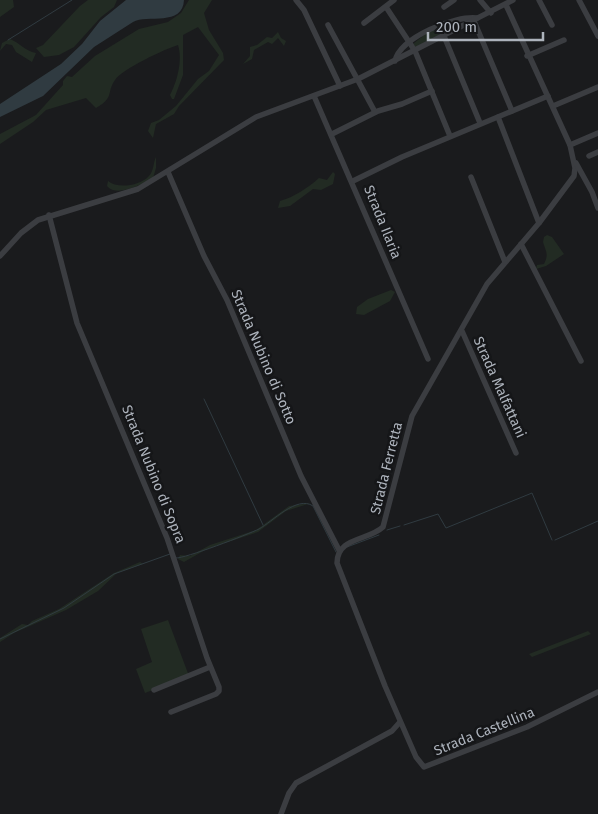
<svg xmlns="http://www.w3.org/2000/svg" width="598" height="814" font-family="'Fira Sans',sans-serif">
<style>
.green{fill:#222b23}
.water{fill:#303b41}
.lines{fill:none;stroke-linecap:round;stroke-linejoin:round}
.stream{stroke:#303b41;stroke-width:1}
.minor{stroke:#3b3d41;stroke-width:5.5}
.labels{text-anchor:middle;stroke-width:5;stroke-linejoin:round;paint-order:stroke}
.street-label{font-size:14px;fill:#adb3bc;stroke:#151618}
</style>
<rect width="100%" height="100%" fill="#1a1b1d"/>
<g class="green">
<path d="M0,0H13L14,7L0,17Z"/>
<path d="M88,0H117L114,7L101,17L74,47L59,55L44,57L36,48L43,45L80,6Z"/>
<path d="M189,0H212L204,13L209,30L223,53L224,60L179,106L174,114L156,124L153,138L148,131L151,123L159,120L176,106L198,79L209,71L219,55L198,27L183,35V75L174,99H172L170,95C177,82 183,60 178,45C165,49 122,69 115,80C106,93 115,97 96,108L86,98L46,110L33,122L0,144V134L36,115L63,85V81L67,76L72,77L95,56L139,29L168,22L181,13Z"/>
<path d="M462,23L416,47L413,44L428,32Z"/>
<path d="M278,32L281,38L286,41L284,46L278,38L272,44L268,42L254,50L252,59L243,64L250,56V47L257,45L267,37L272,38Z"/>
<path d="M10,39C20,43 25,51 36,53L32,62L16,52L12,45L6,44L0,51L2,43Z"/>
<path d="M156,157V168L153,178C142,184 117,198 107,186L108,181C117,189 140,186 149,176C154,171 153,163 156,157Z"/>
<path d="M333,172L335,174L333,184L321,190L313,189L290,206L278,208L280,201C294,197 308,188 319,178L327,180Z"/>
<path d="M547,235L552,237L564,254L546,266L536,269L537,265L544,264C549,254 546,252 543,242L544,237Z"/>
<path d="M391,290L395,292L390,301L364,315L356,314L357,307L368,299Z"/>
<path d="M311,503L286,511L258,532L207,549L184,562L178,559L180,555L190,556L210,545L256,530L289,506Z"/>
<path d="M140,562L143,564L117,573L98,591L66,610L14,633L0,642V638L22,624L28,625L32,621L59,609L114,573Z"/>
<path d="M168,620L189,676L145,693L136,669L152,662L141,629Z"/>
<path d="M588,631L591,634L532,657L529,654Z"/>
</g>
<path class="water" d="M126,0H184C183,27 147,14 133,22L94,47L43,96L0,117V104L61,64L82,44L100,21Z"/>
<g class="lines">
<g class="stream">
<path d="M8,40L72,0"/>
<path d="M204,399L263,525"/>
<path d="M404,525L438,514L446,528L532,493L552,540"/>
<path d="M387,530L400,526"/>
<path d="M555,540L598,521"/>
<path d="M347,547L379,535"/>
<path d="M176,558C184,559 249,534 259,529C272,522 297,495 313,506L336,552"/>
<path d="M0,639L64,608L114,574L170,554"/>
</g>
<g class="minor">
<path d="M296,0L304,10L340,86"/>
<path d="M480,0L491,13"/>
<path d="M539,0L552,25"/>
<path d="M579,0L598,36"/>
<path d="M506,5L570,145L575,168L574,176L539,223L487,284L412,416L383,527C368,541 337,537 337,563L385,686L416,757L424,767L527,727L598,692"/>
<path d="M386,7L415,51L450,136"/>
<path d="M444,7L454,0"/>
<path d="M474,21L512,111"/>
<path d="M364,23L394,0"/>
<path d="M328,25L375,112"/>
<path d="M444,36L480,123"/>
<path d="M527,56L564,40"/>
<path d="M395,61C400,37 456,15 477,18"/>
<path d="M314,96L428,359"/>
<path d="M553,106L598,87"/>
<path d="M498,117L539,223"/>
<path d="M332,134L378,111L402,104L432,91"/>
<path d="M570,145L598,133"/>
<path d="M589,156L598,152"/>
<path d="M576,163L592,192L598,208"/>
<path d="M168,172L204,256L227,300L301,476L339,550"/>
<path d="M471,177L505,262"/>
<path d="M353,181L402,157L548,96"/>
<path d="M49,215L77,323L167,538L207,658L219,687V691L216,694L171,712"/>
<path d="M521,244L581,361"/>
<path d="M0,256L21,233L38,220L138,189L256,117L358,79L513,0"/>
<path d="M462,331L516,453"/>
<path d="M154,690L210,667"/>
<path d="M281,814L289,793L296,783L392,731L400,722"/>
</g>
</g>
<g class="labels">
<g class="street-label">
<text transform="translate(383 222) rotate(68)" y="5">Strada Ilaria</text>
<text transform="translate(264 357) rotate(67)" y="5">Strada Nubino di Sotto</text>
<text transform="translate(500 387) rotate(66)" y="5">Strada Malfattani</text>
<text transform="translate(386 468) rotate(-76)" y="5">Strada Ferretta</text>
<text transform="translate(154 474) rotate(68)" y="5">Strada Nubino di Sopra</text>
<text transform="translate(484 731) rotate(-22)" y="5">Strada Castellina</text>
</g>
</g>
<path d="M428 32v8h115v-8" fill="none" stroke="#adb3bc" stroke-width="2.5"/>
<text x="436" y="32" font-size="15" fill="#adb3bc" stroke="#151618" stroke-width="4" paint-order="stroke">200 m</text>
</svg>
